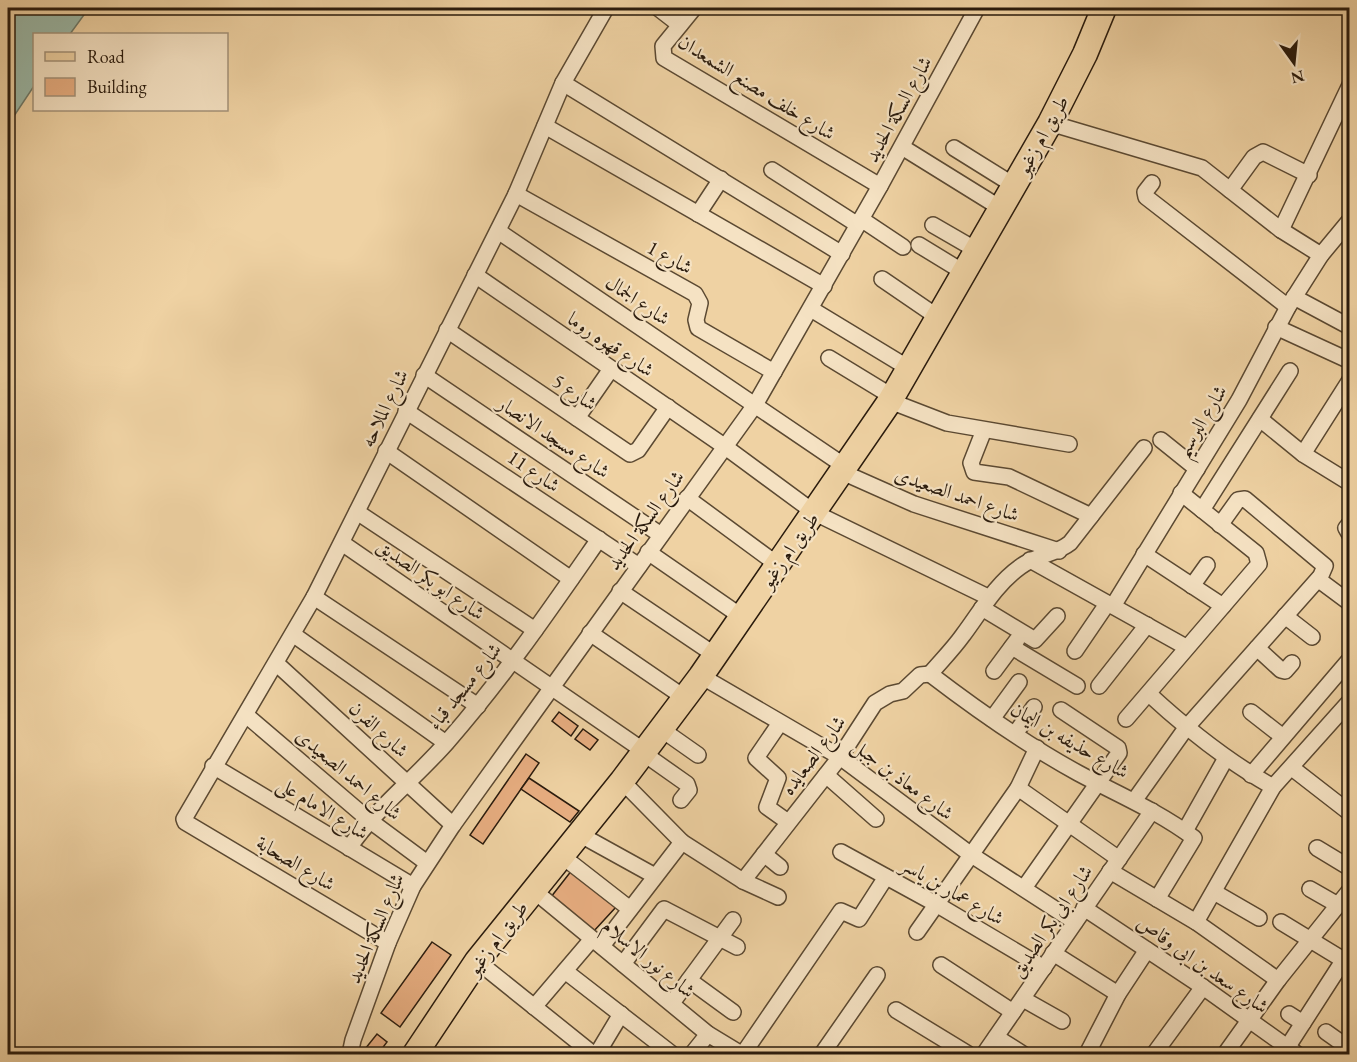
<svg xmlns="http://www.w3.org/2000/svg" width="1357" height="1062" font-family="'EB Garamond',Amiri,serif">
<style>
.water{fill:#9ab8a7;stroke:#6d7969;stroke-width:1.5}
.building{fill:#e8ae81;stroke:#2a1b0d;stroke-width:1.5}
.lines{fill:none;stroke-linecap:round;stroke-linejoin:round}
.street-casing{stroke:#5b4932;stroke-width:18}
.primary-casing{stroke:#2a1b0d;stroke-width:27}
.street{stroke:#f5e2c3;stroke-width:15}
.primary{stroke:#efd2a3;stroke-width:24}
.labels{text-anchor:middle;stroke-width:4.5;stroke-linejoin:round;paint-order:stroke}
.street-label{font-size:20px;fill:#2a1b0d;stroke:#f5e2c3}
</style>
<rect width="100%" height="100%" fill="#efd2a3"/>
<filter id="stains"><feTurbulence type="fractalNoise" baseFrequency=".00333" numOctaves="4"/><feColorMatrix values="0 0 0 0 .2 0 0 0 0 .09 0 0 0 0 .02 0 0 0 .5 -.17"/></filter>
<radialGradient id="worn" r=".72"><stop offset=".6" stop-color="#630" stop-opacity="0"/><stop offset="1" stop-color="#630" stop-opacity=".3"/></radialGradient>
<path class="water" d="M8,8H89L70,34H34V86L8,125Z"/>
<g class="building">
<path d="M559,712L578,726L571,736L552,721Z"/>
<path d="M583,729L598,740L590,750L575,739Z"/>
<path d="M526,754L539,763L483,844L470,835Z"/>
<path d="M529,778L579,811L570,822L521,789Z"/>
<path d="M572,870L616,907L593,932L551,897Z"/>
<path d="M432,942L451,955L400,1027L381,1013Z"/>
<path d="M377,1034L387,1042L378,1054H361Z"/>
</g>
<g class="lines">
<defs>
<g id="street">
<path d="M658,8L680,25"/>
<path d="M694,8L663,46L664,58L880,186"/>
<path d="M563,83L842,254"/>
<path d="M1050,123L1202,168L1281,230L1321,255"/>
<path d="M545,126L824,286"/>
<path d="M902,147L1002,209"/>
<path d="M954,148L1015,186"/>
<path d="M772,170L858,225"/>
<path d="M1152,183L1145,192L1146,197L1288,307"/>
<path d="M1230,190L1254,157L1263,152L1309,175"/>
<path d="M516,194L695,294L700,303L696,320L698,328L774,372"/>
<path d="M698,214L721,179"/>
<path d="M861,219L903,247"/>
<path d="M933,225L978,251"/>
<path d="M1281,230L1350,85"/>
<path d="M498,231L846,467"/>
<path d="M919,245L965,273"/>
<path d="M475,275L724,446L815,513L988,597"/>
<path d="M882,279L939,318"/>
<path d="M1294,297L1350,327"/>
<path d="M811,309L910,369"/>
<path d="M1276,327L1350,361"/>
<path d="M447,330L630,454L638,450L668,407"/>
<path d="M829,358L893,397"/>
<path d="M424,375L661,535"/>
<path d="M890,401L947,423L1069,444"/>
<path d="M406,411L639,566"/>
<path d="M577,418L611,369"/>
<path d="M1260,419L1303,454L1350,483"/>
<path d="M984,430L971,463L974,472L1009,477L1091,516"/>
<path d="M1161,440L1197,469"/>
<path d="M386,451L571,579"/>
<path d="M1303,454L1350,380"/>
<path d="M842,472L914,504L1059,551"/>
<path d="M687,498L778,565"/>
<path d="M1202,510L1290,371"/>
<path d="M357,512L535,630"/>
<path d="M1350,523L1346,528L1350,535"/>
<path d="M1220,525L1238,500L1245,499L1325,566L1319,580L1350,603"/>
<path d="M342,543L644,751"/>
<path d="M648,552L742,617"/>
<path d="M1144,554L1223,606"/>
<path d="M1030,560L1186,647"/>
<path d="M1192,586L1207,565"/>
<path d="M620,591L715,655"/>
<path d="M314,597L478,706"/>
<path d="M1113,606L1239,400L1288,307L1321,255L1350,220"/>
<path d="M982,608L1035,640L1057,616"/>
<path d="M1285,616L1312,637"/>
<path d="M590,633L685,698"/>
<path d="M294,635L446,743"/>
<path d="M1012,647L1077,686"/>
<path d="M1257,648L1281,670L1285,671L1292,663"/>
<path d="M1075,651L1107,604"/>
<path d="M277,664L453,825"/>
<path d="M994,671L1017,640"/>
<path d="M930,674C977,710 1027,745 1078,773C1117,794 1158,811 1194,838L1157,899"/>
<path d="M930,674C941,661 953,649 963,635C981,611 995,585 1020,567C1035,555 1055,555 1070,543L1144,448"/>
<path d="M701,676L840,757L970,854L1075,922"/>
<path d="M1099,686L1147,625"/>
<path d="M1149,694C1188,730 1227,761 1273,787"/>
<path d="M1251,712L1283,737"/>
<path d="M246,715L369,820L427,863"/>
<path d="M992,719L1019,682"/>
<path d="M1126,719L1259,564L1256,553L1181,493"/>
<path d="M780,723L756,758L778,778L767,807L788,822"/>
<path d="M661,729L698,755"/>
<path d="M1015,734L1034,707"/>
<path d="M643,753L687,784L689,790L681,800"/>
<path d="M213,766L413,886"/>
<path d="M1292,768L1350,813"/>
<path d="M826,775L876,819"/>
<path d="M1251,775L1350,659"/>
<path d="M622,781L682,842L743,881L778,897"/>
<path d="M1018,788L1119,859"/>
<path d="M1134,801L1186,728L1319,578"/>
<path d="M1185,831L1226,758"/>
<path d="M579,834L655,876"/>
<path d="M349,848C377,807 416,778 448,741C504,677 551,608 599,539"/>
<path d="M1317,848L1350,868"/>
<path d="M841,852L936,904L1044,968"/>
<path d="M764,854L780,867"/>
<path d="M562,856L630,909"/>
<path d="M1110,871L1196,922L1278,980"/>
<path d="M743,881L840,757L875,703L890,694L903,691L920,675L930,674"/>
<path d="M1024,888L1119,753L1118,748L1061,710"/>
<path d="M1310,889L1338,905"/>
<path d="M533,890L708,1034L741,1054"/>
<path d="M1214,892L1259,918"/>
<path d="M1084,908L1203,987L1297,1054"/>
<path d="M1196,922L1273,787L1350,701"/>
<path d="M1281,922L1350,964"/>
<path d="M917,932L1018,788L1037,748"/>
<path d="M388,943L185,822L184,819L314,597L516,194L563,83L606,8"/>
<path d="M602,946L682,842"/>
<path d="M1053,953L1118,994"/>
<path d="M477,961L593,1054"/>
<path d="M623,964L664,909L737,947"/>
<path d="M941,965L1013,1012"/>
<path d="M565,971L672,1054"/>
<path d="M689,980L733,1012"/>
<path d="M1023,999L1062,1021"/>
<path d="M672,1003L733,920"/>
<path d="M534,1007L592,939"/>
<path d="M896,1010L968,1054"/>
<path d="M1289,1014L1303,1023"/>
<path d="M1326,1032L1350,1049"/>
<path d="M996,1037L1023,1054"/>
<path d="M350,1054L353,1040L388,943L413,886L453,825L755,405L880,186L977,8"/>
<path d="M597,1054L621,1014"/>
<path d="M692,1054L708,1034"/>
<path d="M743,1054L841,911L859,919L886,877"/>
<path d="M822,1054L877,975"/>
<path d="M984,1054L1152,811"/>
<path d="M1087,1054L1118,994L1147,950"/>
<path d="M1154,1054L1203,987"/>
<path d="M1225,1054L1278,980L1350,890"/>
<path d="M1283,1054L1343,961"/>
</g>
<path id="primary" d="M415,1054L477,961L622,781L701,676L890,401L1050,123L1085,54L1104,8"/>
</defs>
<use href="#street" class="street-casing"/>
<use href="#primary" class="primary-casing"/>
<use href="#street" class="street"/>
<use href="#primary" class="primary"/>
</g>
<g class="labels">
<g class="street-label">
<text transform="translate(757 87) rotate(32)" y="7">شارع خلف مصنع الشمعدان</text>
<text transform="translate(898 109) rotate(-61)" y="7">شارع السكة الحديد</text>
<text transform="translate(1042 135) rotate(-61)" y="7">طريق ام زغيو</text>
<text transform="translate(670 257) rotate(29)" y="7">شارع 1</text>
<text transform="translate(638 300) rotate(34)" y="7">شارع الجمال</text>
<text transform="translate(611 344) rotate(34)" y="7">شارع قهوه روما</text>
<text transform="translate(575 392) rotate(34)" y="7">شارع 5</text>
<text transform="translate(384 408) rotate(-64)" y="7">شارع الملاحه</text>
<text transform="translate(1201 421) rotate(-59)" y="7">شارع البرسيم</text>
<text transform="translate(554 437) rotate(34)" y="7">شارع مسجد الانصار</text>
<text transform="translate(534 471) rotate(34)" y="7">شارع 11</text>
<text transform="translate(957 494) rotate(19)" y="7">شارع احمد الصعيدى</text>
<text transform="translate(645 520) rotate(-54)" y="7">شارع السكة الحديد</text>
<text transform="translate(789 550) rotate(-55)" y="7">طريق ام زغيو</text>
<text transform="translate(431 579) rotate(35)" y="7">شارع ابو بكر الصديق</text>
<text transform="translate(464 686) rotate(-51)" y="7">شارع مسجد قباء</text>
<text transform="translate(379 729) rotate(43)" y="7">شارع الفرن</text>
<text transform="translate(1070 740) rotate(30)" y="7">شارع حذيفه بن اليمان</text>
<text transform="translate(813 755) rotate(-53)" y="7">شارع الصعايده</text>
<text transform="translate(349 774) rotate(40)" y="7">شارع احمد الصعيدى</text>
<text transform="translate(903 779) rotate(37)" y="7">شارع معاذ بن جبل</text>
<text transform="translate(323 808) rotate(31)" y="7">شارع الامام على</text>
<text transform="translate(296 863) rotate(31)" y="7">شارع الصحابة</text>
<text transform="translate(953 891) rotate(30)" y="7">شارع عمار بن ياسر</text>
<text transform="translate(1051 921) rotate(-56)" y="7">شارع ابى بكر الصديق</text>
<text transform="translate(375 928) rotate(-67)" y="7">شارع السكة الحديد</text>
<text transform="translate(497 938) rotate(-53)" y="7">طريق ام زغيو</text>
<text transform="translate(649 958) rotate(39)" y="7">شارع نور الاسلام</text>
<text transform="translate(1203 964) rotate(35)" y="7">شارع سعد بن ابى وقاص</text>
</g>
</g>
<rect width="1357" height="1062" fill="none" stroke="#efd2a3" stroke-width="30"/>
<rect x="9" y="9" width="1339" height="1044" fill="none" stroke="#2a1b0d" stroke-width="3"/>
<rect x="15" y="15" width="1327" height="1032" fill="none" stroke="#2a1b0d" stroke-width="1.5"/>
<rect x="33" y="33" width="195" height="78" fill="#f5e2c3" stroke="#a4927a" stroke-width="1.5"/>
<rect x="45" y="52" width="30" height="9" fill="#efd2a3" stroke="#a4927a" stroke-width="1.5"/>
<text x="87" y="63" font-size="18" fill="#2a1b0d">Road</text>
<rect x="45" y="78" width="30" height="18" fill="#e8ae81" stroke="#a4927a" stroke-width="1.5"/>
<text x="87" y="93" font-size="18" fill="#2a1b0d">Building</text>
<g transform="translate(1294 63) rotate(165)" stroke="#f5e2c3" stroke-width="4.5" paint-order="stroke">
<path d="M0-4.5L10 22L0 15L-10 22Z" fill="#2a1b0d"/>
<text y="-9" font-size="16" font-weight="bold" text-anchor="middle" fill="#2a1b0d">N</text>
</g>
<rect width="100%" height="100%" filter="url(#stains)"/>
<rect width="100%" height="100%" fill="url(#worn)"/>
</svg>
